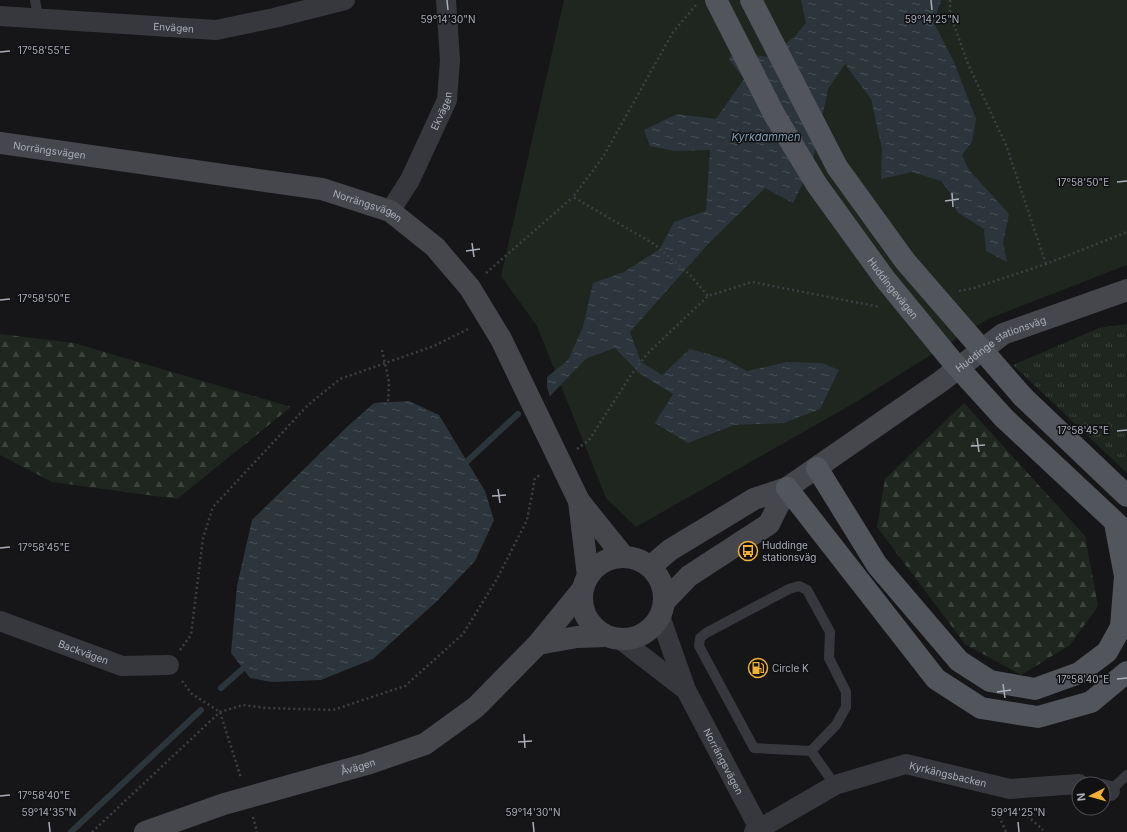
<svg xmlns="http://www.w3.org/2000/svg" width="1127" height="832" font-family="Inter,sans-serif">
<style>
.grass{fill:url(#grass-tufts)}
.forest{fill:url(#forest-firs)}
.park{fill:#1e261f}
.water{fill:url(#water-ripples)}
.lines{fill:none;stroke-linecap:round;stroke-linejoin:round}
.stream{stroke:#2c353c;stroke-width:6}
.path{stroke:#3d3f44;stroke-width:2.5;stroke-dasharray:2 3;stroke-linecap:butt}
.lane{stroke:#37383d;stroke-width:10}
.street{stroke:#37383d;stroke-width:20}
.secondary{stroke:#45474d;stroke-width:22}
.primary{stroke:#53555c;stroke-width:22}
.primary-bridge{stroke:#53555c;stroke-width:22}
.ticks{fill:none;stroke:#a8adb8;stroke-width:1.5}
.labels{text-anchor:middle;stroke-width:3;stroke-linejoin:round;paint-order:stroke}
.street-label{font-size:10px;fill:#a8adb8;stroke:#111113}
.poi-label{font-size:10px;fill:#a8adb8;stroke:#111113;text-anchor:start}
.water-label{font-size:11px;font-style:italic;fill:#7f9bb3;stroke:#111113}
.ticks-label{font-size:10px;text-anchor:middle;fill:#a8adb8;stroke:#111113;stroke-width:3;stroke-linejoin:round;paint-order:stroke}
</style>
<defs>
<pattern id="grass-tufts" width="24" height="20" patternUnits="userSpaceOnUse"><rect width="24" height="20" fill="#1e261f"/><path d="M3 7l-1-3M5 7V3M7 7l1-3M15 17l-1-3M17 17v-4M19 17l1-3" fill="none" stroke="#3c433d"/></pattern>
<pattern id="forest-firs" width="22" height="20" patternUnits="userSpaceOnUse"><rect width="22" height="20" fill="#1e261f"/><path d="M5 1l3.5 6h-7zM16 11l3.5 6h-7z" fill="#3c433d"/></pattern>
<pattern id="water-ripples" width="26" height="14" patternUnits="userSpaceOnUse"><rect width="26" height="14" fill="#2c353c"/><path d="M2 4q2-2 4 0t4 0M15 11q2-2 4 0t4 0" fill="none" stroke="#485056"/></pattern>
</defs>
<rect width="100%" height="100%" fill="#161618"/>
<path class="grass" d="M1127,324V473L1013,365L1099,328Z"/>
<g class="forest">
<path d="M0,334L74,343L291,407L177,499L52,482L0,455Z"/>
<path d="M964,403L1085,536L1098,606L1070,645L1021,675L965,644L877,527L885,479Z"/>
</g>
<path class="park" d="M564,0H1127V265L988,319L856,402L636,527L606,498L537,326L501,276Z"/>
<g class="water">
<path d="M801,0H941L934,23L954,62L976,119L972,142L962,155L969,170L1009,214L1003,243L1007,262L986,251L984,229L957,212L950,193L941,181L912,172L881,179L882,149L871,99L845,64L828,89L812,165L793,203L765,188L709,243L630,332L641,362L662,375L690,349L725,359L747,371L787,362L822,363L839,370L820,409L784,423L734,425L688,443L655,423L673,394L639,373L615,348L587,358L550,396L547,387V377L568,360L583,327L593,283L624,272L660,249L674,222L706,211L710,150L675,151L650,146L644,130L677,114L716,119L744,79L729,59L733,53L770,57L795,36L806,23Z"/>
<path d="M409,401L439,415L485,491L494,520L475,561L436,602L373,659L321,680L272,682L250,678L231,653L237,586L252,520L348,426L374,403Z"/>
</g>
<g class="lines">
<g class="stream">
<path d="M462,466L518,414"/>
<path d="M221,688L248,664"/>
<path d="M71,832L201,710"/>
</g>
<g class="path">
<path d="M950,0V14L968,64L1006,145L1046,264"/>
<path d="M696,5L673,32L603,157L573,197L654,244L690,275L708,296"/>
<path d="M486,273L573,197"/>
<path d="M959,291L974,288L1046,264L1127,232"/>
<path d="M382,350L389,382L388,403"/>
<path d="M577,449L589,440L631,375L647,354L708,296L752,282L880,307"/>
<path d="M180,650L191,635L203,538L213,507L308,405L340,379L434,346L470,328"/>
<path d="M182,681L192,694L220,712L241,778"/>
<path d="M995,807L1006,832"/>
<path d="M1020,809L1043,830"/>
<path d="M253,817L257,832"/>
<path d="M92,832L220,712L243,705L266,708L333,710L405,686L463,634L497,579L527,520L535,478L542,474"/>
</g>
<g class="lane">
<path d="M35,0L38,17"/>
<path d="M811,751L754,748L699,646L700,638L706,633L789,589L799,586L807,590L830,632L829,658L846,692V707L836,725L811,751L835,785"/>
<path d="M1110,791L1127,775"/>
</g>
<g class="street">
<path id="s1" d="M0,16L216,30L274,18L345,0"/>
<path id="s2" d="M390,211L410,180L447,100L450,60L446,0"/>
<path id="s3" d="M660,616L686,690L761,832"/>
<path id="s4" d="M0,621L122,666L169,665"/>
<path d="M620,639L686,690"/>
<path d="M1103,789L1110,791"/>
<path id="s5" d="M754,832L835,785L906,764L1010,789L1079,784"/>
</g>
<g class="secondary">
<path id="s6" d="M0,143L322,189L390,211L435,247L470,288L501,339L579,501L624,557"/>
<path d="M579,501L588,576"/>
<circle cx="623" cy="598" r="41"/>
<path id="s7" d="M650,567L670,550L754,499L787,488L940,382L1003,334L1127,290"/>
<path d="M664,602L689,576L769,524L787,488"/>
<path d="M538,644L577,637L606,636"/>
<path id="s8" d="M145,832L224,804L367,764L425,744L476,707L538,644L582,590"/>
</g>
<g class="primary">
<path d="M1023,397L1127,496"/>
<path d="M1004,418L1126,532"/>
<path d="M817,468L877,565L959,661L990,681L1035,689L1079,673L1107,652L1121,627L1125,576L1115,523"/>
<path d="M787,488L936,679L981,708L1038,717L1091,702L1127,672"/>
</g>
<g class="primary-bridge">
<path id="s9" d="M716,0L775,116L817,185L885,279L953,362L1004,418"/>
<path d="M751,0L837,167L905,261L1023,397"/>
</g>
</g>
<path class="ticks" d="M447,0L448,10M931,0L932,10M0,52L10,51M1117,182L1127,181M952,193L953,207M945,201L959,199M472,243L474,257M466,251L480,249M0,300L10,299M1117,431L1127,430M977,438L979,452M971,446L985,445M498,489L500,503M492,496L506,495M0,548L10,547M1117,679L1127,678M1003,684L1005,698M997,692L1011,690M524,734L525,748M518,742L532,741M0,796L10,795M49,822L50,832M533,822L534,832M1018,822L1019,832"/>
<defs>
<symbol id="bus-ring" viewBox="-11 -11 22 22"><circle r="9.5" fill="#111113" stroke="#f2b134" stroke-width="1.5"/><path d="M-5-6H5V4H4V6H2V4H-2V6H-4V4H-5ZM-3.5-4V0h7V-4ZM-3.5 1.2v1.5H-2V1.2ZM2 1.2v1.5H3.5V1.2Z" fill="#f2b134"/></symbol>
<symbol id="fuel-ring" viewBox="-11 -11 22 22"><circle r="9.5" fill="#111113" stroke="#f2b134" stroke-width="1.5"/><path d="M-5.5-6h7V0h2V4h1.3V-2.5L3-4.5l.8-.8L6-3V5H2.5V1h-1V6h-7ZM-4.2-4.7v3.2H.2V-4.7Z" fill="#f2b134"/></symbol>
</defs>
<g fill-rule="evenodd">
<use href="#bus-ring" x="737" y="540" width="22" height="22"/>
<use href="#fuel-ring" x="747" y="657" width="22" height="22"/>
</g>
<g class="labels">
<g class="street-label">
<text dy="4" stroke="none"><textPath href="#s1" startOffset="174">Envägen</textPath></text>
<text dy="4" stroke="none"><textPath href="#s2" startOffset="113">Ekvägen</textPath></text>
<text dy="4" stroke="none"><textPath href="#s6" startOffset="50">Norrängsvägen</textPath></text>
<text dy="4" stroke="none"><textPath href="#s6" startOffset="374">Norrängsvägen</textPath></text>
<text dy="4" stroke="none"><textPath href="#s9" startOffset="339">Huddingevägen</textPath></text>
<text dy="4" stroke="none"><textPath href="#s7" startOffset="418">Huddinge stationsväg</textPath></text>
<text dy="4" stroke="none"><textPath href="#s4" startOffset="89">Backvägen</textPath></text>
<text dy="4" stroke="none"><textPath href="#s3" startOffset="159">Norrängsvägen</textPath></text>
<text dy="4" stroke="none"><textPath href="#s8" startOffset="223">Åvägen</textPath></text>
<text dy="4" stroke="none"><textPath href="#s5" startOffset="211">Kyrkängsbacken</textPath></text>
</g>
<g class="poi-label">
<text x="762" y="549">Huddinge<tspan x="762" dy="12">stationsväg</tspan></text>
<text x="772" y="672">Circle K</text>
</g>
<g class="water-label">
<text x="766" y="141">Kyrkdammen</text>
</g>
</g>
<g class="ticks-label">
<text x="448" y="23">59°14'30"N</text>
<text x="932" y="23">59°14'25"N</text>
<text x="44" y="54">17°58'55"E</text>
<text x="1083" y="186">17°58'50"E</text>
<text x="44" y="302">17°58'50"E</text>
<text x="1083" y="434">17°58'45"E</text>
<text x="44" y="551">17°58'45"E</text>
<text x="1083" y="683">17°58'40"E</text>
<text x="44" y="799">17°58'40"E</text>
<text x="49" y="816">59°14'35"N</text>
<text x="533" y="816">59°14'30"N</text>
<text x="1018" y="816">59°14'25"N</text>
</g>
<g transform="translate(1091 796) rotate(264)"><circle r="19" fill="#111113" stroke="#4d4f55"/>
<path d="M0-3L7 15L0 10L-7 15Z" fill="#f2b134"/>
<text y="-6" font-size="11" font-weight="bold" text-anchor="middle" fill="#a8adb8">N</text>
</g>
</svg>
